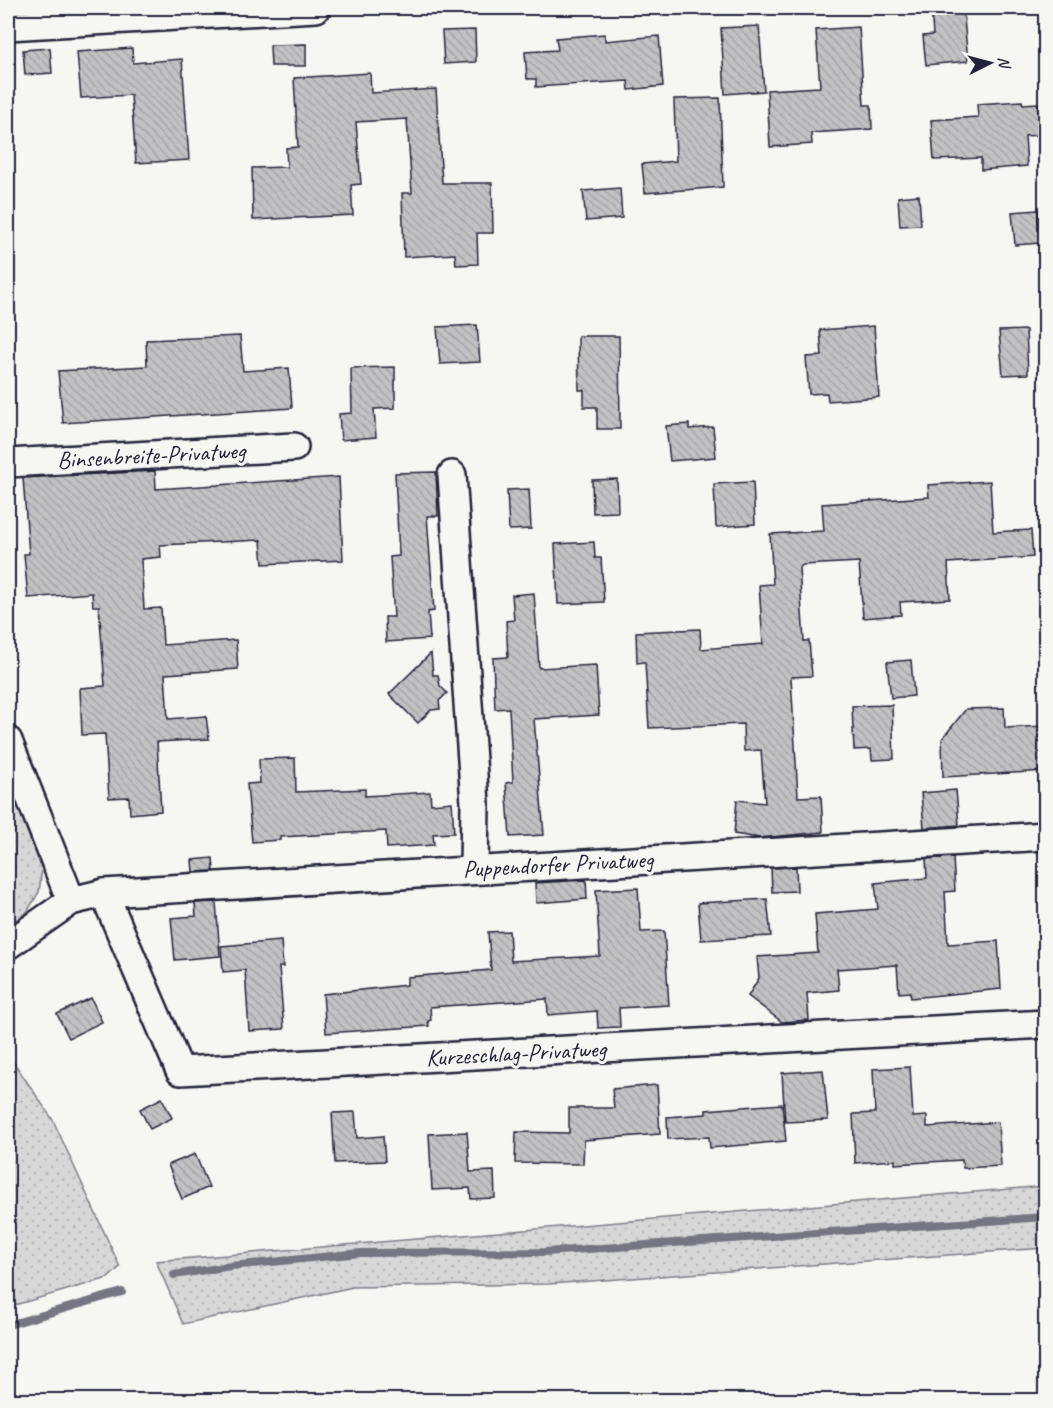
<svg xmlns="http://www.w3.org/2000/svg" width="1053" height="1408" font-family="Caveat,sans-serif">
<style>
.grass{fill:url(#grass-dots);stroke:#7c7c89;stroke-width:1.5}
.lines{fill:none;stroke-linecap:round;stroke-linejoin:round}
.stream{stroke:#757583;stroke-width:8}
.building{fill:url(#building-back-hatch);stroke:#22223b;stroke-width:1.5}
.minor-casing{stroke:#22223b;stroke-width:32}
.minor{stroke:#f6f6f2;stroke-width:27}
.labels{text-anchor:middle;stroke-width:6;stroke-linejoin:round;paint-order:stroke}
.street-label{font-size:24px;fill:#22223b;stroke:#f6f6f2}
</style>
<defs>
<pattern id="grass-dots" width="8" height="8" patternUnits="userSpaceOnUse" patternTransform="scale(1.5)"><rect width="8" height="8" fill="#d7d7d7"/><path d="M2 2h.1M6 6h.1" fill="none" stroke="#b8b8b9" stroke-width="1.8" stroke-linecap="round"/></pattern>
<pattern id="building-back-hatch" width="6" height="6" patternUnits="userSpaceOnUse" patternTransform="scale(1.5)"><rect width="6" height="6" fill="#c2c2c4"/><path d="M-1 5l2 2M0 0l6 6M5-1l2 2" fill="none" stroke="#a6a6a9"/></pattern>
</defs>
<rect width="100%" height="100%" fill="#f6f6f2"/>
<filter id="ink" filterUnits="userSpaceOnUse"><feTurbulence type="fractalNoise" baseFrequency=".0167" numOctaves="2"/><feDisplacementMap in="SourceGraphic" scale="12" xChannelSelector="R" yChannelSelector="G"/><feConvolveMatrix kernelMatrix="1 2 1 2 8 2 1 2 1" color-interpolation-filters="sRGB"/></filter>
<g filter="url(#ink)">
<g class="grass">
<path d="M8,782L42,868L39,892L27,912L8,925Z"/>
<path d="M8,1054L53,1120L120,1267L108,1278L8,1307Z"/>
<path d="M1045,1186V1248L549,1284L353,1287L183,1324L156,1261Z"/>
</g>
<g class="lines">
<g class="stream">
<path d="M174,1275L231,1266L361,1253L545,1252L1046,1217"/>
<path d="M8,1325L122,1292"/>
</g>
</g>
<g class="building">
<path d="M931,8H963L968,61L926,65L923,36L933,35Z"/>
<path d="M759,26L764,91L725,94L721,28Z"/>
<path d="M859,27L864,105H871L872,129L811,133L812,144L770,147L767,90L820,87L816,30Z"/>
<path d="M475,30L476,62L444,64L442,31Z"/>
<path d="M605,34V41L659,36L663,86L629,90L628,81L536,87V79H527L525,52L558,50L556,38Z"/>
<path d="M306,44V66H271L270,45Z"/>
<path d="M50,48L52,73L25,75L23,50Z"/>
<path d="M132,48L133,63L182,59L189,160L136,163L131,95L81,98L77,52Z"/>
<path d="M370,73L371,93L436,89L442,183H492L493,233H477L478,264L456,265L455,254L404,257L402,193H412L407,119L356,122L361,184L351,185L353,215L253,220L252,168L287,167L286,148L298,147L294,78Z"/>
<path d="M720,98L723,187L645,193L642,164L676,161L674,99Z"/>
<path d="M1022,101L1023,104L1038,103L1040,135L1025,136L1027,166L981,170V158L934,160L931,120L978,117L977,104Z"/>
<path d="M620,188L622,218L586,221L583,191Z"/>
<path d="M919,195L921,225L900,226L898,197Z"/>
<path d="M1038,210L1040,243L1015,245L1012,212Z"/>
<path d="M477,325L480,362L440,364L437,327Z"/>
<path d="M874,326L879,397L828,401L827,393L809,394L806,357L822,356L820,330Z"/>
<path d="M1026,330L1028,374L1003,375L999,331Z"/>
<path d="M240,336L243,371L289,368L292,408L63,423L58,371L147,366L146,340Z"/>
<path d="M578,336H619L620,429H597V407H584V390H579Z"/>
<path d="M395,367V408L374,409L376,437L341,440L339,414L352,413L351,368Z"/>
<path d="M689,424V429L713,427L716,457L670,461L666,426Z"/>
<path d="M155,471L156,489L339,477L343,560L263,564L261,540L160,545L161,557L141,559L144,609L161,608L163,645L236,640L238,669L165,674L168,719L206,716L209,739L157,742L161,811L130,814L129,797L109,798L105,734L82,735L80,688L105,686L99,606H93L92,593L28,598L24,554H29L23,478Z"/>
<path d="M436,472L438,516H427L434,611L428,612L430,639L386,642L385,617H394L390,557L399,556L395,473Z"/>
<path d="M617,479L618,512L593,513L592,480Z"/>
<path d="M990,481L993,532L1031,530L1033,557L948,563L950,599L900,602L901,615L863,618L859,562L803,565L799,568L804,641H809L812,676L791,677L798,797L821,796L823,832L760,838L734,834L737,800L765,803L761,750L744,751L743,724L649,728L645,662L637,663L636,632L700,629L701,649L763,644L759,585L773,584L770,534L824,531L822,504L929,497L928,485Z"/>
<path d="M753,482L755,524L716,527L714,484Z"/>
<path d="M529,489L531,529L509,530L507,490Z"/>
<path d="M594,542L595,558H601L604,602L558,604L555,544Z"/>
<path d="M534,593L539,668L596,665L599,715L534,719L544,835L510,837L506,783L513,782L509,708L495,709L493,658L508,657L506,621L514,620L512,595Z"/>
<path d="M431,653L433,675H438L440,686L447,693L439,701L440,709L431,710L418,723L389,694Z"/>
<path d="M911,660L914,696L891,698L887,662Z"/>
<path d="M892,705L894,759L872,760L871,749L854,750L852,706Z"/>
<path d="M1004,708L1005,728L1046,726V771L943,777L942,739L966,709Z"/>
<path d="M295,758L296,792L365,789V796L430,792L431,804L452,802L454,833L433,834L434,845L387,848L386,831L280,837V840L252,842L247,784L260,783L259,759Z"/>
<path d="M956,790L959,825L924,828L921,793Z"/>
<path d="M953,857L955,891L945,892L948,944L998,941L1001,989L911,998L910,992L899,993L897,965L837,969L839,990L807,993L809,1020L782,1022L748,996L759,978L757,957L818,953L815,914L878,909L875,883L927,878L926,859Z"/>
<path d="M213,858L214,871L193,872L192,860Z"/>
<path d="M796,867L797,891L772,892L771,868Z"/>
<path d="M586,880L587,899L536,903L535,883Z"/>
<path d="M638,888L641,932L664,931L669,1005L619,1008L620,1027L598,1028L597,1011L548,1015L547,999L430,1007L431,1020L428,1021L429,1026L326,1033L323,994L407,985V977L491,970L488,932L509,931L511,961L600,956L596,890Z"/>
<path d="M767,899L771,936L701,940L698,903Z"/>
<path d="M216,902L220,956L175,960L171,918L196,916L195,903Z"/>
<path d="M281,941L283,967H279L284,1029L249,1031L245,970L223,972L221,946Z"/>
<path d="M91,998L102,1022L69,1038L57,1014Z"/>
<path d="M910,1067L913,1117L927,1116V1127L998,1122L1001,1166L963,1168L962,1160L895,1164V1160L855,1163L853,1114L875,1113L873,1069Z"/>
<path d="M823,1070L828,1120L785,1122L782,1073Z"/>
<path d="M657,1085L660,1134L584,1140L583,1164L515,1163L516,1132L569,1133V1108H614L612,1089Z"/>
<path d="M162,1098L172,1118L150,1129L140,1109Z"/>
<path d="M782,1104L786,1141L710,1148L709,1137L668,1139L667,1117L706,1114V1110Z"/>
<path d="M355,1112L357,1138L383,1136L385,1161L335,1163L332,1113Z"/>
<path d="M467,1132L470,1172L494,1171L495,1198L471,1199L470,1188L432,1190L429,1134Z"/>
<path d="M195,1154L209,1187L182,1199L168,1165Z"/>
</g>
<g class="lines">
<defs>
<g id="minor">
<path d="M8,26L316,8"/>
<path d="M8,463L294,447"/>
<path d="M452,475L475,803L474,869"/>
<path d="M8,741L71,901"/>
<path d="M104,893L180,1071L1046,1024"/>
<path d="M8,945L71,901L104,893L1046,836"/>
</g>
</defs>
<use href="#minor" class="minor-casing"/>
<use href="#minor" class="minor"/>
</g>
</g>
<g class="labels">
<g class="street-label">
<text transform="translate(151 455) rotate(-3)" y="8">Binsenbreite-Privatweg</text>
<text transform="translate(558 864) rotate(-3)" y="8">Puppendorfer Privatweg</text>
<text transform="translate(516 1053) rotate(-3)" y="8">Kurzeschlag-Privatweg</text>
</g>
</g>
<rect width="1053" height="1408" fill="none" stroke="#f6f6f2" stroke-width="30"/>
<rect x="15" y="15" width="1023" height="1378" fill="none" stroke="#22223b" stroke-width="2" filter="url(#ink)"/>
<g transform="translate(990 63) rotate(84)" stroke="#f6f6f2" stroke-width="4.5" paint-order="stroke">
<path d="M0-4.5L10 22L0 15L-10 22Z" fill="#22223b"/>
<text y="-9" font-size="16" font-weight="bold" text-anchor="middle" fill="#22223b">N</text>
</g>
</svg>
